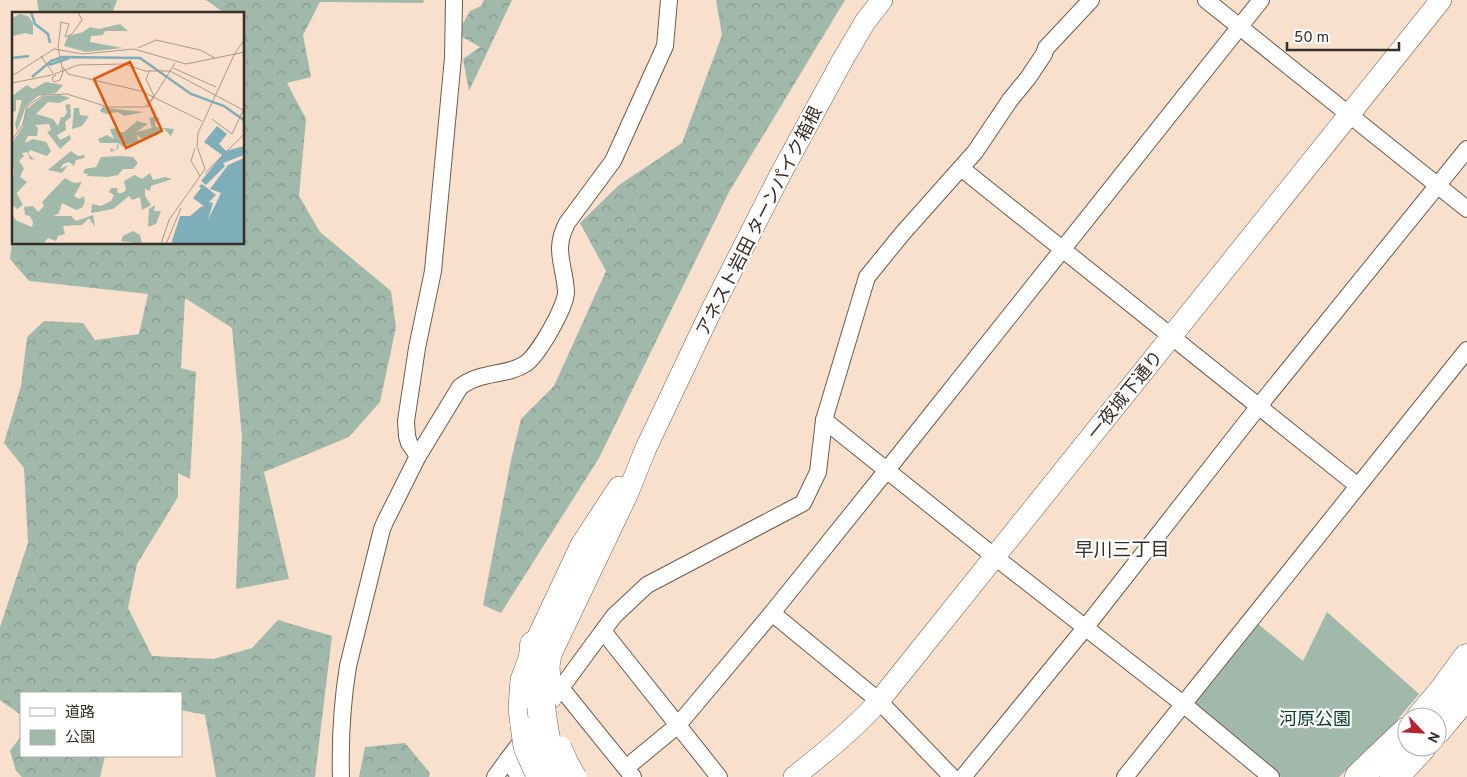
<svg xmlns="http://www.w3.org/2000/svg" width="1467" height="777" font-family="Overpass,'Noto Sans JP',sans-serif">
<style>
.forest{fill:url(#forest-crowns)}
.green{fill:#a1b9ab}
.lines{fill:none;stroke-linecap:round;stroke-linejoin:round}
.minor-casing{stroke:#6f5b4a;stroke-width:18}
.tertiary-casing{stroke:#6f5b4a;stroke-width:22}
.motorway-casing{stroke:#6f5b4a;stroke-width:29}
.minor{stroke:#fff;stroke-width:16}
.tertiary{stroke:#fff;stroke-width:21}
.motorway{stroke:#fff;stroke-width:28}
.tertiary-bridge-casing{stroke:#6f5b4a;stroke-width:22;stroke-linecap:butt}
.motorway-bridge-casing{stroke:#6f5b4a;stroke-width:29;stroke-linecap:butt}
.tertiary-bridge{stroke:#fff;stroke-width:21}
.motorway-bridge{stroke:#fff;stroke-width:28}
.labels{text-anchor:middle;stroke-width:4.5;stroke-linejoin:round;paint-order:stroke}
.street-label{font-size:18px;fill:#372e27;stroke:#fff}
.park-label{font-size:18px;fill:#053c25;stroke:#fff}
.neighbourhood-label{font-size:19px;fill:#372e27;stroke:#fff}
.inset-river{fill:none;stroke:#7faebb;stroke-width:2.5}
.inset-road{fill:none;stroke:#ab998a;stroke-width:1}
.view{fill:#df570d;fill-opacity:0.15;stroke:#df570d;stroke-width:2.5}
.inset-edge{fill:none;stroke:#372e27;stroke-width:2.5}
</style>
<defs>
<pattern id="forest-crowns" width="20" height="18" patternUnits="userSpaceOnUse" patternTransform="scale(1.25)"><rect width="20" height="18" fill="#a1b9ab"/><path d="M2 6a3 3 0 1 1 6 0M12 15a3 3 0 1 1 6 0" fill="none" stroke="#84978b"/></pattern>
</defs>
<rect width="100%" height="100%" fill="#f8e0cc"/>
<g class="forest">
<path d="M37,0H117L112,14H39Z"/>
<path d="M206,0H424L423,3L320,2L303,35L311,77L287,83L306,119L299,196L320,232L391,291L396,327L380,402L349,437L264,472L289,579L236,589L242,437L232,328L185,298L181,368L196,372L190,479L178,473V497L137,564L128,608L152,656L213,659L252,648L278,620L332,636L315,777H216L205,715L181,710V693H21V715L0,700V627L28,543L24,468L4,443L21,386L27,337L44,321L83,323L95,340L139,334L148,294L29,281L10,259L14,226V244H244V14H226Z"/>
<path d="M484,0H512L469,91L463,59L480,47L457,34L470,11L481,6Z"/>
<path d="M716,0H845L729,192L599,458L501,613L483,605L511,460L521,419L554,386L606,271L580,223L619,185L682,143L722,35Z"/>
<path d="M21,736V756H105L100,777H22L16,771L10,751Z"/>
<path d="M405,743L430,773L429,777H359L365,747Z"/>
</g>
<path class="green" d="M1327,612L1419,694L1393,725L1339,777H1281L1192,704L1257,623L1303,661Z"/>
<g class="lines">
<defs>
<g id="minor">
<path d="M1206,0L1467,209"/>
<path d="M961,168L1358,486"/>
<path d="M824,420L995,557L1183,704L1271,777"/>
<path d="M418,456L409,443L407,436L406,421L417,348L433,271L453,58L454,0"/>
<path d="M772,613L879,701L952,777"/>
<path d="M603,631L719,777"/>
<path d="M626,768L678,725L772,613L887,470L1261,0"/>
<path d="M341,777C340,740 342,703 348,666L382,529L385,522L418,456L460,387C480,371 507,376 525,364C538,356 567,305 566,291C564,263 553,250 567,223L613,161L665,46L669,0"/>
<path d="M495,777L508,759"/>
<path d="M519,777L508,759L527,734"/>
<path d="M633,777L561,688L614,616L647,585L803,503L818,472L824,420L867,277L902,234L975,152L1010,100L1028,78L1044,54L1046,48L1091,0"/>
<path d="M963,777L1085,628L1259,406L1467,149"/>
<path d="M1125,777L1467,350"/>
</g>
<g id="tertiary">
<path d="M551,698L549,666L551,654L627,495L646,448L711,311L779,177L842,61L865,22L882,0"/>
<path d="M521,725L519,708L521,680L534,645L581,545L619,487"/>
<path d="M794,777C824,753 853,730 879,701L1441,0"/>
</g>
<g id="motorway">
<path d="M533,711L532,670L534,645"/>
<path d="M1421,717L1443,691L1467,658"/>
<path d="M1437,730L1467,694"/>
<path d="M1359,777L1407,731"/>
<path d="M1394,777L1422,747"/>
</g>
</defs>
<use href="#minor" class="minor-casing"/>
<use href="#tertiary" class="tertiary-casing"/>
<use href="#motorway" class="motorway-casing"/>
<use href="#minor" class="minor"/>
<use href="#tertiary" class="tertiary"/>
<use href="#motorway" class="motorway"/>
<defs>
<g id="tertiary-bridge">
<path d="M521,725L524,747L537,777"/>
<path d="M561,747L567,761L576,777"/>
</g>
<path id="motorway-bridge" d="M541,706C544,730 547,756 561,777"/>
</defs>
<use href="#tertiary-bridge" class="tertiary-bridge-casing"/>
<use href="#motorway-bridge" class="motorway-bridge-casing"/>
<use href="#tertiary-bridge" class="tertiary-bridge"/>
<use href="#motorway-bridge" class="motorway-bridge"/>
</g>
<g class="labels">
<g class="street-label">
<text transform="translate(759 221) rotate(-63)" y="6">アネスト岩田 ターンパイク箱根</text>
<text transform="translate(1125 395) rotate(-51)" y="6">一夜城下通り</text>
</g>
<g class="park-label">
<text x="1315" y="725">河原公園</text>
</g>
<g class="neighbourhood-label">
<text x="1122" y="556">早川三丁目</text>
</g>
</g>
<g transform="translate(12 12)">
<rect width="232" height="232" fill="#f8e0cc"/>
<path d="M8,2L16,4L21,11V23L13,21L1,24L0,6ZM108,12L116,19H93L91,23L79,24L78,30L111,36L74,40L52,34L56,24L71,20L78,15L87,17ZM34,70L51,73L44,81L26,84L14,94L5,119L3,112L10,88H4V99L0,100V84L15,73L21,77ZM48,83L58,86L47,91L36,90L24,102L41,107L46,114L49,105H52L55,100L53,93L58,92L59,105L53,110L54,118L45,123L48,128L58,123L59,127L48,137L35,120L39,118L37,112L23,113L26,116L25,124H16L13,131L21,127L34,130L39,139L35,144L18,138L16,142L23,148L18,147L15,140L10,141L12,144L7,149L12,156L8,165L15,170L3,183L0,131L11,114L14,97L32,84ZM91,94L95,96L132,100L112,104L106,100L94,102L88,99ZM62,96H67L68,103L77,104L70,114L60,117ZM144,104L148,107L143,110L144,115L162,117L159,124L151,116L146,123L129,127L125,122L126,129L111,135L107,131L106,137L99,140L98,136L104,138L106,131H88L86,127L95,123L102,127L98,117L105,116L107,120H112L125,109L136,112L124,120L140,116L137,106ZM59,139L66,144L73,143L72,146L64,148L62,154L57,150L51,152L48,157L56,153L50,161L36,158ZM107,144L121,145L126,151L121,157H111L106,163L96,165L75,164L76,162L71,161L73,157L84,155L89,145ZM138,161L141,168L153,165L160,167L139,174L138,179L133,177V184L139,193L130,198L128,185L120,188L117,184L101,197L79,201L80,192L89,194L99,189L102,183L97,180L99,176H105L106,181H110L114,178L112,169L123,163L130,167ZM53,166L62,171L70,170L62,184L67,187L72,184L73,190L70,196L64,198L50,191L47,201L42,204H59L64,209L81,203L83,215L77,206L70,213L51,214L53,222L46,224L44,229L36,226L31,232H0V203L5,209L20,215L21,210L18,204L13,203L12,195L21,194L26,200L32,194L30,190ZM143,193L142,199H149L144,212L136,215L137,197ZM121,219L128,223L130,232L109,229L111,224Z" fill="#a1b9ab"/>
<path d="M0,163L10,168L4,180L11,193L5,197L2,194L0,197Z" fill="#a1b9ab"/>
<path d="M205,114L215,122L207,132L214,139L232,134V143L211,151L213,154L194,173L189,169L210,143L192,130ZM232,146V232H159L168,204H178L190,194L193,195L181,186L189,176L187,174L190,172L204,183L197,190L201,191L196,208L209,181L198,177L216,153Z" fill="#7faebb"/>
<path class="inset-river" d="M19,0L23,12L36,22L38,31M0,46L17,44M37,53L57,46M20,65L39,49L50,45L128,46L179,82L212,94L233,109"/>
<path class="inset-road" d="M48,10L57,12L53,25L60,22L70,8L66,0M126,36L144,28L188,38L203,46M223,41L233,27M29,44L41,61M51,55L56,62L78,67M161,56L204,75M44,63L40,66L42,70L48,68L51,60L46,36L49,11M0,64L42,37L71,42L122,37L174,52L233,40M77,67L129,79L190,109M0,71L40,63L66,53L112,52L133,59H158L233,99M133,95L142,84L134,67L138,58M135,96L163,51M200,107L220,122L233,94M0,128L11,112L15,94L32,83L55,82L96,95H133M183,136L179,149L188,164M193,161L233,121M149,232L157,208L193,157L185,134L186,121L223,41M154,232L169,196"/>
<path class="view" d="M118,50L150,119L114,136L82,67Z"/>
<rect width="232" height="232" class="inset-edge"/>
</g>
<rect x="20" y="692" width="162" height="65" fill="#ffffff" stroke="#afaba9"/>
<rect x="30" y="708" width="25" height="8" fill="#ffffff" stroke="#afaba9"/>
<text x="65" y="717" font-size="15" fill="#372e27">道路</text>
<rect x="30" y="730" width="25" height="15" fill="#a1b9ab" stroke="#afaba9"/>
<text x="65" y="742" font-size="15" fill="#372e27">公園</text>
<g transform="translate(1422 732) rotate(115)"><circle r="24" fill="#ffffff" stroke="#afaba9"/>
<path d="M0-4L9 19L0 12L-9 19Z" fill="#b5242f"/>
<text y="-8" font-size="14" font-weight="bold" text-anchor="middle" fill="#372e27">N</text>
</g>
<path d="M1287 42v8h112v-8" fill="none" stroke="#372e27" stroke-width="2.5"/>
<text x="1294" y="42" font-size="15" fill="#372e27" stroke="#ffffff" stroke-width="4" paint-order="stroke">50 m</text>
</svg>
